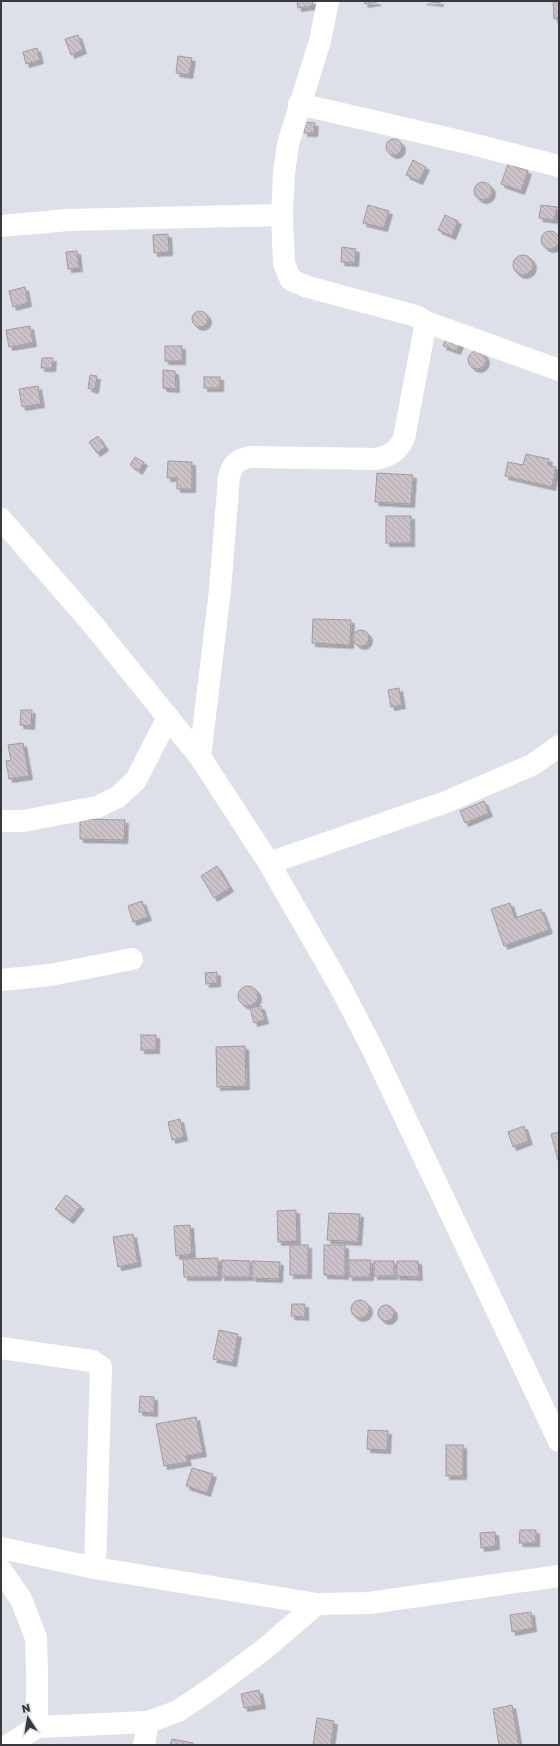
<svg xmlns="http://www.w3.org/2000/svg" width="560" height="1746" font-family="'Golos Text',sans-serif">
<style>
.building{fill:url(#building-back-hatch);stroke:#a29a9f;filter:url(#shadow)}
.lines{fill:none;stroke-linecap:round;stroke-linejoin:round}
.minor{stroke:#fff;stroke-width:22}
.tertiary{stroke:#fff;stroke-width:22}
</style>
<defs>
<pattern id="building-back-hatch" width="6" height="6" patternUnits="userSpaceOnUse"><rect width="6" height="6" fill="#cac2c7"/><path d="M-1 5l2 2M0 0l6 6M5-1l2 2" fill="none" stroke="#aea7ac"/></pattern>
<filter id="shadow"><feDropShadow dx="3.5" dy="3.5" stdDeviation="0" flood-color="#0004"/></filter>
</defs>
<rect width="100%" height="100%" fill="#dde0e8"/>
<g class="building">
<path d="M297,1H312L313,6L298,8Z"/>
<path d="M364,1H377V2L365,4Z"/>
<path d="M423,1H440V3Z"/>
<path d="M553,1H559V18L554,19Z"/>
<path d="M78,35L83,50L71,55L65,39Z"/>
<path d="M37,48L40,60L26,64L23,52Z"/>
<path d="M178,56L192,58L189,75L176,73Z"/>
<path d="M305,122L315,123L314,133H304Z"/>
<circle cx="394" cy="147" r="8"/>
<path d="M413,160L426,167L419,181L406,175Z"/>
<path d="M508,164L528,171L521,191L501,184Z"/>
<circle cx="483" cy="191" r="9"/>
<path d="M368,205L389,211L384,228L363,223Z"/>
<path d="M541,205L557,207L554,220L539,218Z"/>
<path d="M445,215L458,221L452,236L438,230Z"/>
<circle cx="550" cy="240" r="9"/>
<path d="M168,234L169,252L154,253L153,235Z"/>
<path d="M342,247L356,249L355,263L341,262Z"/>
<path d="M77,251L79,268L68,269L66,252Z"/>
<circle cx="523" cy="265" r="10"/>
<path d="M25,287L28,303L13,307L9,291Z"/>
<circle cx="200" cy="319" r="8"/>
<path d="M30,326L33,343L9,347L6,330Z"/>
<path d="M448,333L462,339L457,351L443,346Z"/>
<rect x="165" y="346" width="17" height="15"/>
<circle cx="477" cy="360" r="9"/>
<path d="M42,358H53L52,368H41Z"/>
<path d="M163,370L175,371L176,389L163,388Z"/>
<path d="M90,375L97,376L95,390L88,388Z"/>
<rect x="204" y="377" width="16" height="11"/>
<path d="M38,386L41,404L22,407L19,389Z"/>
<path d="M98,436L105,447L97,453L89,442Z"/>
<path d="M526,454L549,459L548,465L556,467L552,487L505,476L508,462L523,465Z"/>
<path d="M135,457L144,462L139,471L130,465Z"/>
<path d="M168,461L192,462V489H177V478H167Z"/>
<path d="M377,473L413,475L411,504L375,502Z"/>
<rect x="386" y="516" width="25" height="27"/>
<path d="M313,619L351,620L350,645L312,643Z"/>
<circle cx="361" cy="638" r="8"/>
<path d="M399,688L402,705L391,707L388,690Z"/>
<path d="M21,710H32L31,726L20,725Z"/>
<path d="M23,743L29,776L9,779L6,761L11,760L8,745Z"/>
<path d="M484,801L489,813L465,823L460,811Z"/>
<path d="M80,819L125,820L124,840L80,839Z"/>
<path d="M217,866L230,888L214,898L201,876Z"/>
<path d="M142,901L148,917L133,922L128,906Z"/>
<path d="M510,903L515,918L541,909L549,930L504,946L491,909Z"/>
<path d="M217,972V983L206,984L205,973Z"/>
<circle cx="248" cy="996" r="10"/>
<path d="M261,1006L265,1020L254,1023L250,1008Z"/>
<rect x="141" y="1035" width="15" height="15"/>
<path d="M245,1046L246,1086L217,1087L216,1047Z"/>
<path d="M180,1119L184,1137L172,1140L168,1122Z"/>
<path d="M524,1126L529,1141L513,1147L508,1132Z"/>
<path d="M559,1132V1164L551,1134Z"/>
<path d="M66,1195L81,1206L70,1220L55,1209Z"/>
<path d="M296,1210L297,1241L278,1242L277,1211Z"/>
<path d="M329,1213L360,1214L358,1242L327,1240Z"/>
<path d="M190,1225L192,1254L176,1256L174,1226Z"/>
<path d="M133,1234L138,1263L118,1267L113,1237Z"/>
<rect x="290" y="1245" width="18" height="30"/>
<path d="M324,1245H345V1276L324,1275Z"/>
<path d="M218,1258V1277H184L183,1259Z"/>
<path d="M222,1260L250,1261V1277H221Z"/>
<path d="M349,1260H371L370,1277H349Z"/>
<path d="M252,1261L280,1262L279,1279L252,1278Z"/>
<rect x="374" y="1261" width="20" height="15"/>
<path d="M397,1261H418L419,1277L396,1276Z"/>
<circle cx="360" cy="1309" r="9"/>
<path d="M292,1304H305V1317L291,1316Z"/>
<circle cx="386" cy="1313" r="8"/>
<path d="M219,1330L238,1334L233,1363L213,1359Z"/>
<path d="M140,1396L154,1397V1413L139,1412Z"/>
<path d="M196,1417L203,1453L186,1456L188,1462L164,1466L156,1424Z"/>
<path d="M368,1430L388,1431L387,1450L367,1449Z"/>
<rect x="446" y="1445" width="17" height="31"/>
<path d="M192,1468L213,1474L207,1493L186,1486Z"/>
<path d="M520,1530H536V1543H519Z"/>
<path d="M495,1532L496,1546L481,1548L480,1533Z"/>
<path d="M531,1612L533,1628L512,1632L510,1615Z"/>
<path d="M259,1690L262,1705L244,1708L241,1694Z"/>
<path d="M512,1705L519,1745H499L493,1709Z"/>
<path d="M317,1718L334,1721L331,1745H313Z"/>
<path d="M172,1739L193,1743V1745H170Z"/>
</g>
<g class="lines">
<g class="minor">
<path d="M328,1L320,41L288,144L284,173L282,215L284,264L291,280L308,287L416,316L426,322L559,370"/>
<path d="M299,104L468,143L559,166"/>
<path d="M1,226L68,220L282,215"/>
<path d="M200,757L220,590L229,477C232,464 237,460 250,457L377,459C391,455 398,451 404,438L426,322"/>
<path d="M1,821H23L97,807L118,797L136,780L168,717"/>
<path d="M269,863L446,802L532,765L559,746"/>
<path d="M1,980L50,975L132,959"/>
<path d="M1,1348L92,1361L101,1367L95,1568"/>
<path d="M1,1548L95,1568L317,1604L369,1603L559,1576"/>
<path d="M1,1570L21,1599L36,1638L37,1672V1727"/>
<path d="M9,1745L37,1727L148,1722L178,1711L208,1691L262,1651L317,1604"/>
<path d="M144,1745L148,1722"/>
</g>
<path class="tertiary" d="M1,519L90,621L200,757L269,863L342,990L373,1050L559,1441"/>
</g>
<rect width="560" height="1746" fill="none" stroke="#37383b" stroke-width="4"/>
<g transform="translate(28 1718) rotate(348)" stroke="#dde0e8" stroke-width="3" paint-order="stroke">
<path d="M0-3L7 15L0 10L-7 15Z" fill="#37383b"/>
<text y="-6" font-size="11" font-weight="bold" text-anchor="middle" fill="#37383b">N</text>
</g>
</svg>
